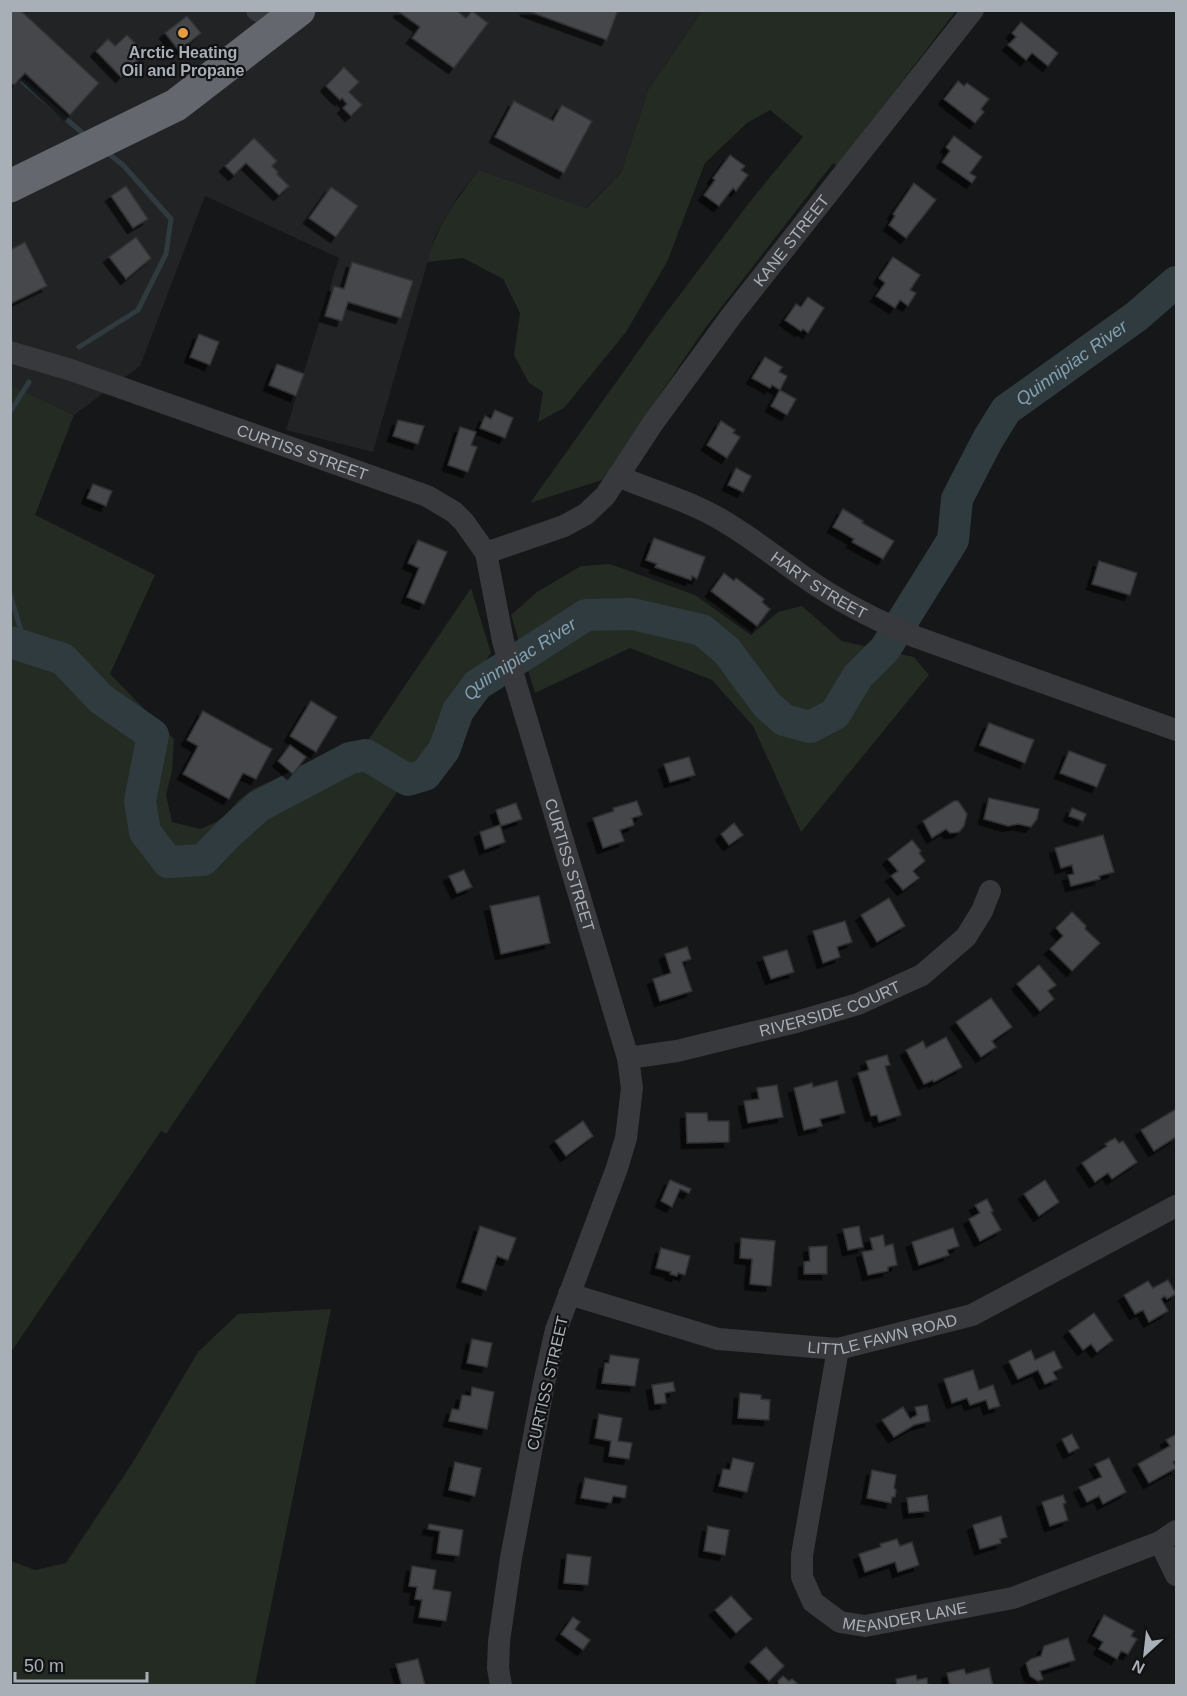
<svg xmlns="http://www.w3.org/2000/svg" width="1187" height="1696" font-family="Arial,sans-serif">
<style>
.built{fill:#222325}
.green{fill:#232b23}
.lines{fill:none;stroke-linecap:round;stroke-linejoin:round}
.stream{stroke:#303b40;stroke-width:5}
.river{stroke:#303b40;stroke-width:32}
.building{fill:#45474b;stroke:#303134;stroke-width:1.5;filter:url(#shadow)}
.minor{stroke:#38393d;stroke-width:22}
.highway{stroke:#64686e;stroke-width:33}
.poi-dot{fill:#e79c3f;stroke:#111213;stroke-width:2}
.labels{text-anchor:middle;stroke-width:4.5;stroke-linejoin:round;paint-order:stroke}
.poi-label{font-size:16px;font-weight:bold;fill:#a9afb7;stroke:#111213}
.street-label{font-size:16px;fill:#a9afb7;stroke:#111213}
.water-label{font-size:18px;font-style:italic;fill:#82a0b0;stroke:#111213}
</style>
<defs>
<filter id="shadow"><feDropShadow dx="-5.5" dy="5.5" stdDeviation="0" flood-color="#0009"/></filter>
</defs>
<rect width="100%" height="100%" fill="#161718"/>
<path class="built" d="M11,11H702L648,90L621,173L585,208L479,170L458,196L435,236L373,452L286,430L339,258L205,196L140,366L74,415L11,385Z"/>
<g class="green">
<path d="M702,11H956L837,166L833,163L703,331L602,480L530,503L654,329L752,199L803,137L770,110L747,123L705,163L667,262L626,332L564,408L538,422L543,392L529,383L514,355L520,313L503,279L463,258L427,262C438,224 455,201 479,170L586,208L621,173L648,90Z"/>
<path d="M11,385L74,415L35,515L155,575L110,674L174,739L172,771L166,795L172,822L200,829L221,820L239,800L253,789L315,762L344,776L471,588L491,653L166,1134L161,1131L11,1352Z"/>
<path d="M610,564L695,595L751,635L778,612L802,606L842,641L914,657L929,675L801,832L753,726L712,680L630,648L535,693L511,615L537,592L581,566Z"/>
<path d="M331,1309L255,1685H11V1561L35,1570L66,1563L133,1462L198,1352L238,1314Z"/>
</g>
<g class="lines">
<g class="stream">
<path d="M23,82L86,136"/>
<path d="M79,347L138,310L166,254L171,219L123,165L105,151"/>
<path d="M10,412L29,382"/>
<path d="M10,594L26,647"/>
</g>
<path class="river" id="s1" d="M10,642L63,659L101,699L153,735L140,801L145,832L168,862L203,860L229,833L259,806L350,758L366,755L408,780L425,775L444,750L458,711L477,685L586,615L632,614L702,630L727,651L767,705L784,720L810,727L835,714L858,676L885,649L953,540L957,499L988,439L1006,410L1137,316L1176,282"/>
</g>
<g class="building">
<path d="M10,10H20L99,83L70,115L25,73L14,85L10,82Z"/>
<path d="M400,10H456L466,18L472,11L488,23L454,68L412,38L420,27L399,12Z"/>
<path d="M525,10H618L607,40Z"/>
<path d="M187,16L201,33L179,51L165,33Z"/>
<path d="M1021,22L1058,53L1048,66L1032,53L1026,60L1008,45L1016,37L1012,33Z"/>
<path d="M127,35L145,53L121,77L96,51L108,39L115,46Z"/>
<path d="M344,67L359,82L349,92L362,105L351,116L343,108L347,104L342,98L340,100L326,86Z"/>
<path d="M958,81L964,86L967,83L989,99L981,109L984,112L975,123L944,99Z"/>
<path d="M514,101L553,121L562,105L592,121L564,173L495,137Z"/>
<path d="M954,136L982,157L970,173L976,177L972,183L942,162L950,151L946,147Z"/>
<path d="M254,138L277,161L272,166L278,172L277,174L289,186L279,195L246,163L234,175L225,166Z"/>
<path d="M730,155L745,166L741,170L748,175L736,191L733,188L719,206L704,195L715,180L713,178Z"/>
<path d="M914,183L936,200L906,238L889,225L895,216L893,214Z"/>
<path d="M126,186L148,219L133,228L111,196Z"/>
<path d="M331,187L358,206L336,237L309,218Z"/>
<path d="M136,237L151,258L126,279L109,257Z"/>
<path d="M25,242L47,286L10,304V250Z"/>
<path d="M893,257L920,275L910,290L916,293L908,306L900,300L895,308L876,296L885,283L879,278Z"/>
<path d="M352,262L413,281L401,318L348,302L342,321L325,316L334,286L344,289Z"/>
<path d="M808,297L824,308L808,333L803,329L801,331L785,320L796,304L801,307Z"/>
<path d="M199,334L219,342L210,365L190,357Z"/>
<path d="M765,357L782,367L779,372L787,376L780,390L772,385L770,388L752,378Z"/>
<path d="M277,364L304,374L296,396L269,385Z"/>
<path d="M780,390L796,399L787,415L771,406Z"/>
<path d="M495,410L513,418L505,438L480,428L485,416L491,419Z"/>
<path d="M398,420L424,426L418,444L393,436Z"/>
<path d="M721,421L735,430L733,433L740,437L727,458L707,445Z"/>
<path d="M460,427L476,432L471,445L477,447L468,472L448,465Z"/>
<path d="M736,468L751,476L743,492L728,485Z"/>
<path d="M93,484L112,491L106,506L87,498Z"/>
<path d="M843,509L863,521L862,523L894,541L883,559L852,542L854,539L833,527Z"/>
<path d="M654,538L705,557L697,579L692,576L691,580L655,567L657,564L646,560Z"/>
<path d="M418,540L447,552L424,604L407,597L419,568L408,563Z"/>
<path d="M1099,561L1137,573L1130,595L1092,584Z"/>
<path d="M724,573L734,581L736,578L764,599L762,602L770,609L757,626L711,591Z"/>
<path d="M311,701L337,717L316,752L290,736Z"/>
<path d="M203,711L272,749L256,779L243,773L229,799L183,774L198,746L187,740Z"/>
<path d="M989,723L1034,740L1025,763L980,745Z"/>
<path d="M290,745L306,757L293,774L278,761Z"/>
<path d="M1069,751L1106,765L1097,787L1060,773Z"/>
<path d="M689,757L695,775L670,782L664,764Z"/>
<path d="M989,798L1039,809L1037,819L1031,827L1018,824L1008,826L984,819Z"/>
<path d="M637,801L642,815L632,818L634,825L620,830L624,841L603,848L593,818L614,811L613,808Z"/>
<path d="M954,801H958L967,814L964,826L959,832L950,833L946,829L932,838L923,821Z"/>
<path d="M516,803L522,819L501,826L496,810Z"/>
<path d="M1072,808L1086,814L1083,821L1069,816Z"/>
<path d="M734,823L743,835L729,845L721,834Z"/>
<path d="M500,825L505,842L485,849L480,832Z"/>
<path d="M1103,835L1114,872L1099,876L1100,879L1071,886L1068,875L1074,874L1072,865L1061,868L1055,848Z"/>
<path d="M912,840L921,851L919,853L925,861L913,871L919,878L903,890L891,876L898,871L888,859Z"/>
<path d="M464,870L472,887L457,893L449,876Z"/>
<path d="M539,896L550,943L501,954L490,906Z"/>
<path d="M889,898L905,926L877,942L861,915Z"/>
<path d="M1072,912L1086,926L1085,929L1100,943L1072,971L1050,949L1063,936L1056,928Z"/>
<path d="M845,921L852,942L837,947L840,957L823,963L813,931Z"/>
<path d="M687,947L691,959L682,962L692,991L660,1001L653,979L671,973L665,954Z"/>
<path d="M787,950L794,972L771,979L763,957Z"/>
<path d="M1039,965L1056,985L1048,991L1054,999L1040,1011L1017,984Z"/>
<path d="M991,998L1012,1027L992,1041L996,1047L981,1057L956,1022Z"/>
<path d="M946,1037L962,1067L934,1082L933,1080L924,1084L906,1050L923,1041L926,1048Z"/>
<path d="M887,1055L890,1065L885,1066L901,1115L879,1122L877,1115L871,1116L858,1073L869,1070L866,1061Z"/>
<path d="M837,1081L845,1113L820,1119L822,1126L804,1130L794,1088L812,1083L813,1087Z"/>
<path d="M777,1085L783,1117L748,1123L744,1101L759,1099L757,1088Z"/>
<path d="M1176,1109V1137L1154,1151L1141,1130Z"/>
<path d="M686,1113H707L708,1121H729V1142L687,1143Z"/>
<path d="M583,1121L593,1136L566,1156L555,1141Z"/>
<path d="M1115,1138L1119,1143L1123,1141L1137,1162L1112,1179L1108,1173L1095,1182L1082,1163L1107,1146L1105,1144Z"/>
<path d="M670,1180L691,1189L689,1193L680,1189L672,1207L661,1201Z"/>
<path d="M1045,1180L1059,1202L1039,1216L1024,1194Z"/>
<path d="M987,1199L993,1211L991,1212L1001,1230L980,1241L969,1219L980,1213L975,1205Z"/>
<path d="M480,1226L516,1238L508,1260L497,1256L486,1290L462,1282Z"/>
<path d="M859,1226L863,1247L848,1250L843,1229Z"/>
<path d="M953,1228L959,1246L947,1250L949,1255L919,1265L912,1242Z"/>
<path d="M883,1235L885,1246L893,1244L897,1265L888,1267V1271L868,1275L862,1252L873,1250L870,1238Z"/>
<path d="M741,1238L775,1241L771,1286L750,1284L752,1259L740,1258Z"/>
<path d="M827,1246V1274H804V1262L810,1261L809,1247Z"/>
<path d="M661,1248L690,1256L685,1275L678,1273L677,1276L670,1274L671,1272L656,1268Z"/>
<path d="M1168,1280L1176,1294L1167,1299L1165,1296L1161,1299L1168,1311L1149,1322L1143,1310L1135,1314L1124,1295L1148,1281L1153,1288Z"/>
<path d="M1094,1313L1113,1340L1097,1352L1091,1344L1083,1350L1069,1331Z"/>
<path d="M472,1339L492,1343L487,1367L467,1363Z"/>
<path d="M1031,1350L1035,1360L1054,1351L1062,1368L1053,1372L1057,1379L1045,1384L1038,1370L1018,1379L1009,1361Z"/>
<path d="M610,1355L639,1359L635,1386L602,1383L605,1363H609Z"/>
<path d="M973,1370L979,1390L993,1385L1000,1406L989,1409L986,1400L970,1405L967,1398L952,1403L944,1379Z"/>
<path d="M673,1382L675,1391L665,1393L666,1403L655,1404L652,1385Z"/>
<path d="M472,1387L494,1392L487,1429L449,1421L452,1409L459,1410L462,1395L471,1396Z"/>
<path d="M740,1393L761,1395V1399L770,1400L769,1420L738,1418Z"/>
<path d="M927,1405L930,1421L914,1425L894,1437L882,1420L903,1407L910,1419L917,1415L915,1407Z"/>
<path d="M599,1414L622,1418L618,1441L632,1443L629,1459L609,1456L611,1441L595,1438Z"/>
<path d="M1072,1434L1079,1448L1069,1453L1062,1439Z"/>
<path d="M1176,1434V1460L1173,1462L1176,1468L1149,1483L1138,1464L1170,1446L1166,1440Z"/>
<path d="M733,1458L754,1463L747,1492L719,1486L723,1469L730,1470Z"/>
<path d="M1109,1458L1126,1492L1103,1504L1099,1496L1087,1502L1079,1487L1102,1477L1095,1464Z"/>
<path d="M455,1462L481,1468L475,1496L449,1490Z"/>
<path d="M872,1470L896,1475L894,1488L896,1490L895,1497H892L891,1503L867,1498Z"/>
<path d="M585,1478L627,1486L625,1498L613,1496L611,1503L581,1498Z"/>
<path d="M927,1495L929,1511L909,1513L907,1498Z"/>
<path d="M1063,1495L1066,1503L1063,1504L1068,1520L1050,1526L1042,1502Z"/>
<path d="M1001,1516L1007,1537L1000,1539L1001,1543L980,1549L973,1525Z"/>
<path d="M429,1524L463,1530L459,1556L437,1553L440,1531L428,1529Z"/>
<path d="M708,1526L729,1530L725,1555L704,1551Z"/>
<path d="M897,1539L900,1546L912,1542L919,1565L898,1572L895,1562L865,1572L859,1554L881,1547L880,1544Z"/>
<path d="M567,1554L591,1557L588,1585L564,1583Z"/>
<path d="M412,1566L436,1570L433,1589L451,1592L446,1621L419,1617L422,1600L415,1599L417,1587L409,1586Z"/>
<path d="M731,1596L752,1619L736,1633L715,1610Z"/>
<path d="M1104,1615L1134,1631L1131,1636L1137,1639L1128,1654L1121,1651L1117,1659L1099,1649L1103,1642L1093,1636Z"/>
<path d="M573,1617L580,1622L575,1629L590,1640L583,1650L561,1634Z"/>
<path d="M1068,1638L1075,1660L1040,1671L1043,1679L1038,1681L1030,1676L1026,1663L1031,1659L1041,1656L1044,1646Z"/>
<path d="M766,1647L784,1666L769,1681L750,1662Z"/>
<path d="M418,1659L425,1685L402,1686L396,1664Z"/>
<path d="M989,1668L993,1686H950L947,1673L964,1669L966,1674Z"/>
<path d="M916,1675L917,1680L927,1678L928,1686H897L896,1679Z"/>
<path d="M783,1676L789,1681L792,1679L798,1684L779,1686L778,1681Z"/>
</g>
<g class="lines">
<g class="minor">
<path d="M257,10L281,25"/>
<path id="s2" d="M10,352L71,370L427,496L454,512L464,522L486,553L503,641L628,1058L632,1088L626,1138L617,1168L556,1330L544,1383L511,1558L499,1641L498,1668L501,1686"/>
<path id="s3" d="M618,476C652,491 688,500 720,519C750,536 778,559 807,579C841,603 878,621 916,637L1176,730"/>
<path id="s4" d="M486,553L564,526L586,514L605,496L653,423L732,315L973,10"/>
<path id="s5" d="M628,1058L677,1051L796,1022L858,1004L922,975L966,937L982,911L990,891"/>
<path id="s6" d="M569,1294L718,1339L838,1349L972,1315L1176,1206"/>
<path id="s7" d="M838,1349L802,1555V1577L813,1602L840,1622L865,1626L1013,1598L1160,1542L1176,1531"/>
<path d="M1160,1542L1176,1575"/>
</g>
<path class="highway" d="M10,186L176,105L299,10"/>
</g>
<circle class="poi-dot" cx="183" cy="33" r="6"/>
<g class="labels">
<g class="poi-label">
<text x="183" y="58">Arctic Heating<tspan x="183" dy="18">Oil and Propane</tspan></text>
</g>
<g class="street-label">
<text dy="6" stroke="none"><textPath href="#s4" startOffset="450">KANE STREET</textPath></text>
<text dy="6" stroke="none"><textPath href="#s2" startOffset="309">CURTISS STREET</textPath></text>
<text dy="6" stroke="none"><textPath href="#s3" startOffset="230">HART STREET</textPath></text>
<text dy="6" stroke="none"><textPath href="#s2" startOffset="848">CURTISS STREET</textPath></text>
<text dy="6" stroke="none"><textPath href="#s5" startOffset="208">RIVERSIDE COURT</textPath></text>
<text dy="6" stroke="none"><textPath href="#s6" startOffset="322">LITTLE FAWN ROAD</textPath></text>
<text transform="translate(547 1383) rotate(-77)" y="6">CURTISS STREET</text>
<text dy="6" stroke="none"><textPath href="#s7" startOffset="358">MEANDER LANE</textPath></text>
</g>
<g class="water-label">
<text dy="6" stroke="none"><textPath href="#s1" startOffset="1574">Quinnipiac River</textPath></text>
<text dy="6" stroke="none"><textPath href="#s1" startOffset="764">Quinnipiac River</textPath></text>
</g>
</g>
<rect width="1187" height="1696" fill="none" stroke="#a9afb7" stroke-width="24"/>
<g transform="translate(1145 1654) rotate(207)" stroke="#111213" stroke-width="4.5" paint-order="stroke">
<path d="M0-4.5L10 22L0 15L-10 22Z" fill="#a9afb7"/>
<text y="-9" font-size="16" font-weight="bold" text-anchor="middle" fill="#a9afb7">N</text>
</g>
<path d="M15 1672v9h132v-9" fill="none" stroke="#a9afb7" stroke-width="3"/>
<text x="24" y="1672" font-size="18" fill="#a9afb7" stroke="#111213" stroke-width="4.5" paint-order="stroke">50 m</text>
</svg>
